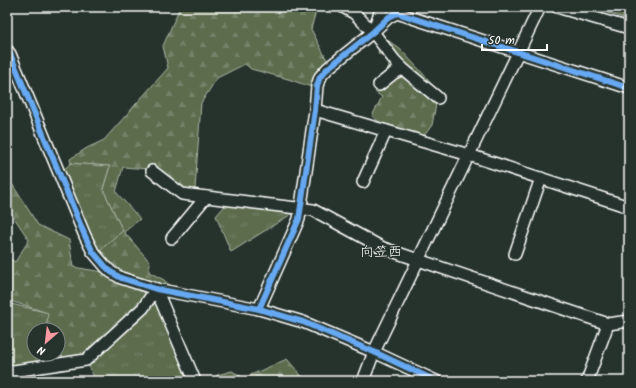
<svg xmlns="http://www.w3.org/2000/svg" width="636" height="388" font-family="Kalam,'Klee One',sans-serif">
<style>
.grass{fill:url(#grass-tufts);stroke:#aeb6a6}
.forest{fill:url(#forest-firs);stroke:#aeb6a6}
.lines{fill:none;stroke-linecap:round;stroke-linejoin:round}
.minor-casing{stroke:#fff;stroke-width:14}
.minor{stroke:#26332d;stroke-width:11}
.cycleway-casing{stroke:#26332d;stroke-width:8}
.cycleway{stroke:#66a8f1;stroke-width:6}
.labels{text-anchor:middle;stroke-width:3;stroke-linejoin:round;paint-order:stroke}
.quarter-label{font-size:14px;fill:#fff;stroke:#26332d}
</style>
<defs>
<pattern id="grass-tufts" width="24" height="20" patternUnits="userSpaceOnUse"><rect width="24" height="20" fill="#5c6c4e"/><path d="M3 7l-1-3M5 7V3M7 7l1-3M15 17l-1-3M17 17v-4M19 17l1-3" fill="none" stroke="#748269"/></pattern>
<pattern id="forest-firs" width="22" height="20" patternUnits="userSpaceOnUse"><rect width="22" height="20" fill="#5c6c4e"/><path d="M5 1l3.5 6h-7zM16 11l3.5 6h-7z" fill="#748269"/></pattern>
</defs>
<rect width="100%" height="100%" fill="#26332d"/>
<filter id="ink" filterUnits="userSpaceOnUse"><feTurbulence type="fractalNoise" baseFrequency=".025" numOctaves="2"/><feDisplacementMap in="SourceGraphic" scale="8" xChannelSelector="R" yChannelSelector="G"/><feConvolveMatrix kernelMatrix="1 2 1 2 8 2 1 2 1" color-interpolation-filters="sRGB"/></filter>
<g filter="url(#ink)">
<g class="grass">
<path d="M71,163L110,166L103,189L123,231L96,255L59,174Z"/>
<path d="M230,200L301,208L231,252L216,216Z"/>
<path d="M156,289L195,381H96L86,360L139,321Z"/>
<path d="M7,303L49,313L46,330H34V354H48L56,365L7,372Z"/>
</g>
<g class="forest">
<path d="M180,7H317L311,29L329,64L317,89L288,79L251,69L245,64L217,78L201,103L195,189L179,191L148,169L123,167L116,192L140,219L124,232L150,262L149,272L164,280L175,290L148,301L139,321L93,353L56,365L48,354H58V330H46L48,313L7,300V257L15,262L29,240L7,207V176L38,225L69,240L73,267L103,272L128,280L96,255L111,240L123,231L103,189L110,166L71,163L70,159L87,148L104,140L168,68L163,46Z"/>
<path d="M591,7H629V20Z"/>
<path d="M380,41H389L401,50L428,79L437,99L432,125L424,136L408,137L379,122L372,116L382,97L375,92C388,78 389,75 389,56L378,54Z"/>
<path d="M287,359L306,381H216L217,375L232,371L244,378Z"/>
</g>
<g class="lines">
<defs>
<g id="minor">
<path d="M343,7L354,13L373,32L395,61L403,69L438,98"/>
<path d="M557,7L629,28"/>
<path d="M374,29L382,7"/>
<path d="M7,50L10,54L85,236L93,252L105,266L111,272L121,278L156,289L259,309L303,322L374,352L436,381"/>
<path d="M379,85L394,73L403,69"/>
<path d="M315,110L469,155L629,207"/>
<path d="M152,171L182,194L313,210L383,248L608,324L629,321"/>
<path d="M363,182L386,131"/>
<path d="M172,238L206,197"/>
<path d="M515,254L541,178"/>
<path d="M156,289L195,381"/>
<path d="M259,309L299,219L315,110L317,86L320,77L328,68L373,32L389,17L397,13L629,88"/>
<path d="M7,372L86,360L143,308L156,289"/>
<path d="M363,381L374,352L540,7"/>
<path d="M587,381L608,324"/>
</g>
</defs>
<use href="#minor" class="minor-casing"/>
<use href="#minor" class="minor"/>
<defs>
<g id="cycleway">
<path d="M7,50L10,54L85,236L93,252L105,266L111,272L121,278L156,289L259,309L303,322L374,352L436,381"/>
<path d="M259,309L299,219L315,110L317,86L320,77L328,68L373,32L389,17L397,13L629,88"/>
</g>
</defs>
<use href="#cycleway" class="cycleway-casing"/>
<use href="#cycleway" class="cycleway"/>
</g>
</g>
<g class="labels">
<g class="quarter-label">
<text x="381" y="256">向笠西</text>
</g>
</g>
<rect width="636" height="388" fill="none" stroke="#26332d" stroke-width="24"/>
<rect x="12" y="12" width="612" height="364" fill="none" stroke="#fff" stroke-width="1.5" filter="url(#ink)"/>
<g transform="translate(46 342) rotate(208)"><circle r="19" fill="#26332d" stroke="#7d8581"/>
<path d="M0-3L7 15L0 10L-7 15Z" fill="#ff9aa2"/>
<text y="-6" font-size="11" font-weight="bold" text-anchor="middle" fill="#ffffff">N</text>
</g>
<path d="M482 44v6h65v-6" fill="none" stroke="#ffffff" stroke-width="2"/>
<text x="488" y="44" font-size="12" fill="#ffffff" stroke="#26332d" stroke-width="3" paint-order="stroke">50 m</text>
</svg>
